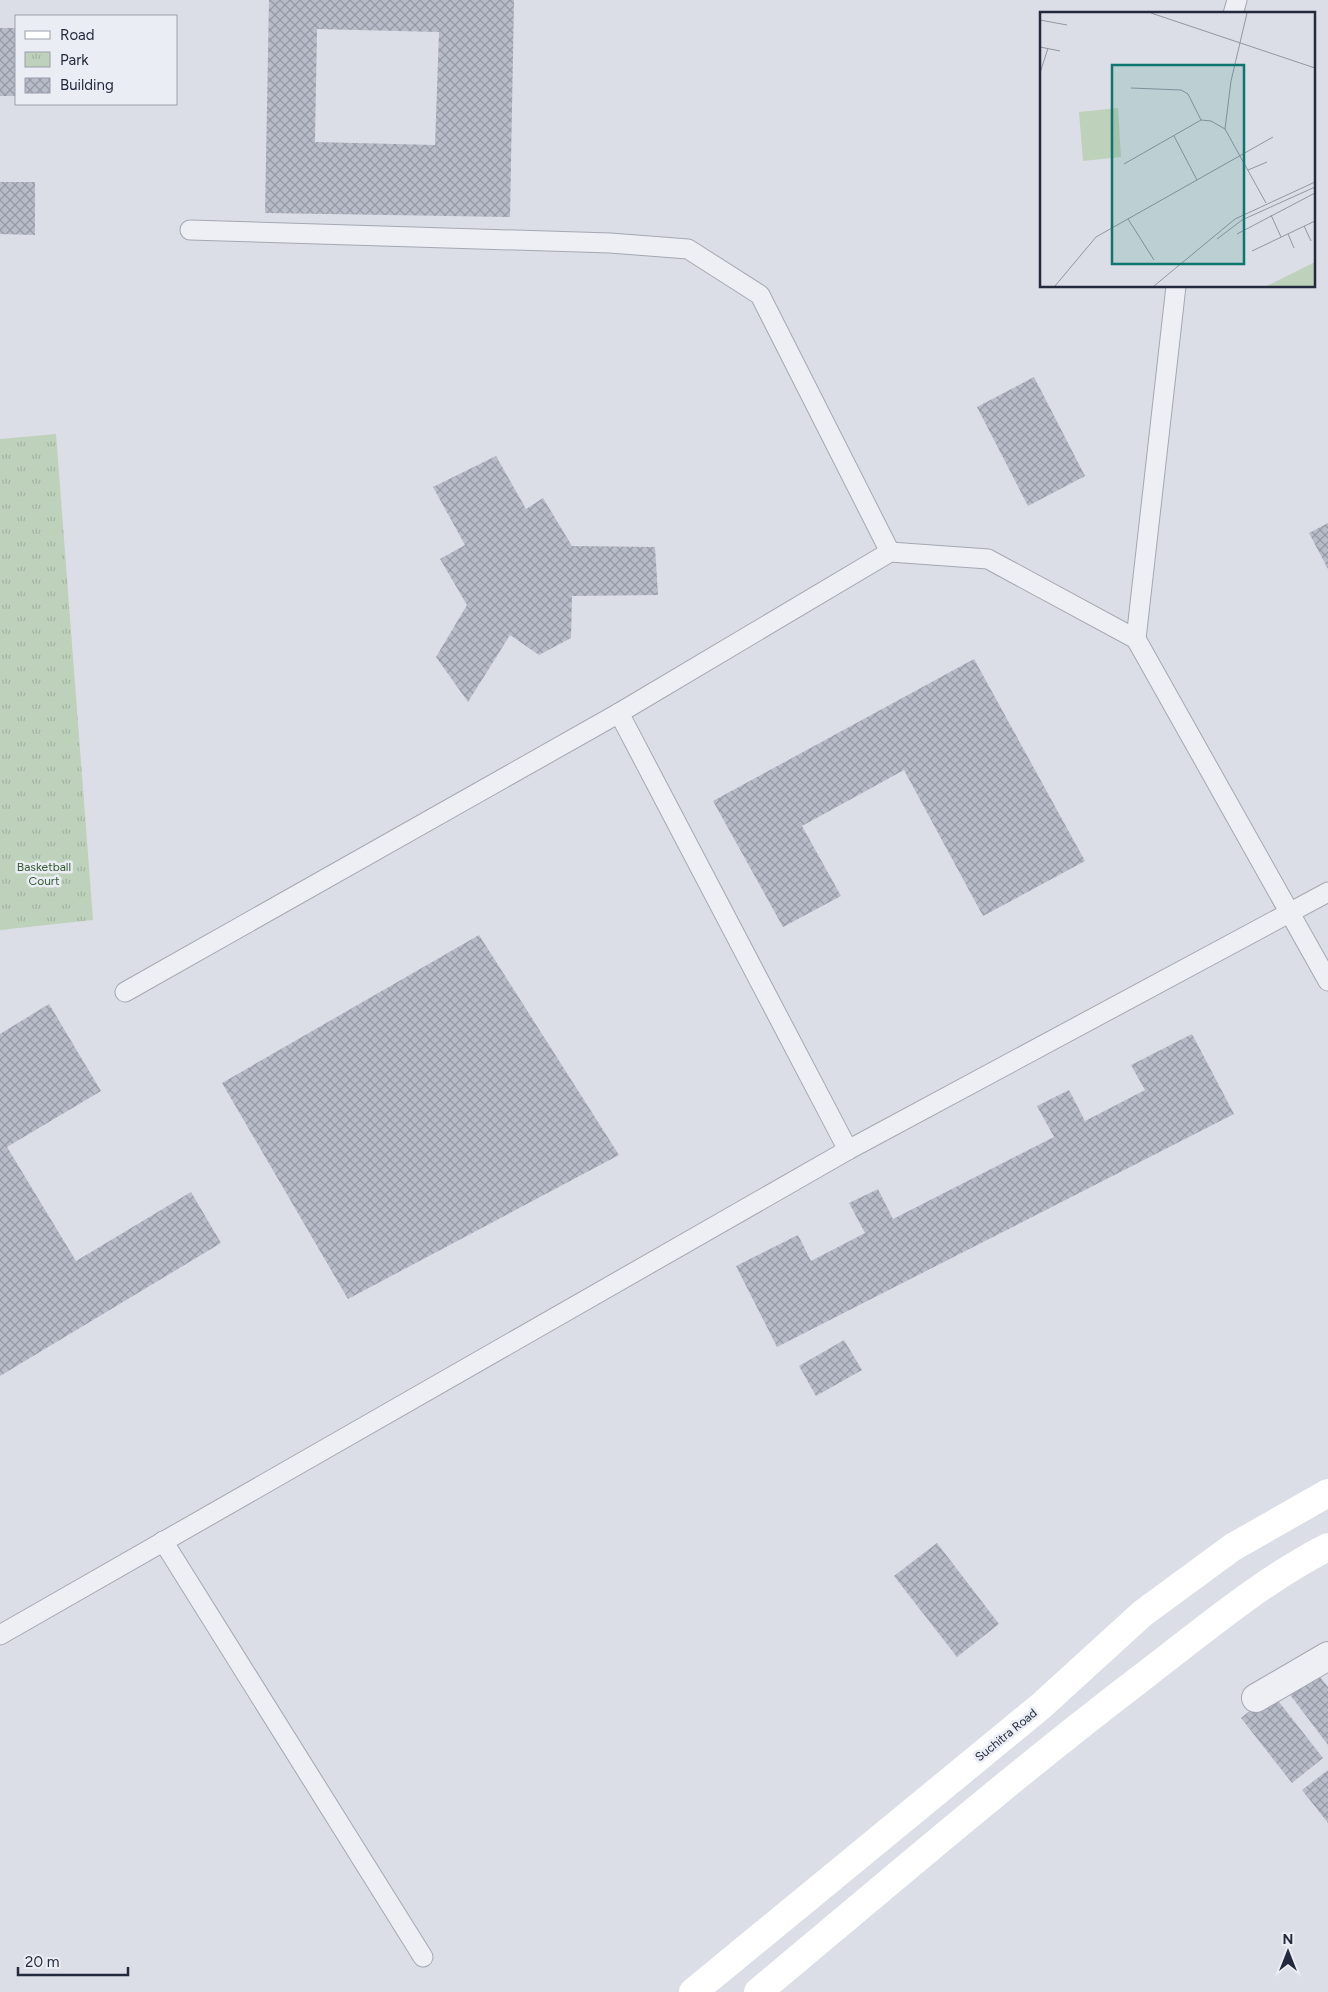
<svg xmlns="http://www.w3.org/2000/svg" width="1328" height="1992" font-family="Figtree,sans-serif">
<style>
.park{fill:url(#park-tufts)}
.building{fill:url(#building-cross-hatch);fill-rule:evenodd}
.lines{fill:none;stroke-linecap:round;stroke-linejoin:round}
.lane-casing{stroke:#a4a8b3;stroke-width:21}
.street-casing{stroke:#a4a8b3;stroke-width:30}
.lane{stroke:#eeeff5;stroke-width:19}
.street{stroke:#eeeff5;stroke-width:28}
.secondary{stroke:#fff;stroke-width:28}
.labels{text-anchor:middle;stroke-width:5;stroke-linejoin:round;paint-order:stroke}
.park-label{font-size:12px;fill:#335931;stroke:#eaedf4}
.street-label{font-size:12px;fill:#242a3d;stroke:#eaedf4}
.inset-road{fill:none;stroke:#9296a2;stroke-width:1}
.view{fill:#0f766e;fill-opacity:0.15;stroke:#0f766e;stroke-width:2.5}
.inset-edge{fill:none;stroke:#242a3d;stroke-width:2.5}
</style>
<defs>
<pattern id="park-tufts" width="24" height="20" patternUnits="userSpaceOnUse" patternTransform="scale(1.25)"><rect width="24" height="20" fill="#bed1bb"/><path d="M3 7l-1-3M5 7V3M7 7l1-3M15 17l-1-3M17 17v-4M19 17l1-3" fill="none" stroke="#a3b4a2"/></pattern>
<pattern id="building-cross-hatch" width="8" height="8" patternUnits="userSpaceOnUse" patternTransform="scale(1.25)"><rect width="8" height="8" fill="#b8bcc9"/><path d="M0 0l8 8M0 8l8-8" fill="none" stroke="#9599a4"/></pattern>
</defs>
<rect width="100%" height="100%" fill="#dbdee6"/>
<path class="park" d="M56,434L93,920L0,930V439Z"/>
<g class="building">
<path d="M269,0H514L510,217L265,213ZM317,29L439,32L435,145L315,142Z"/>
<rect x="0" y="28" width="16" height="68"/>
<path d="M0,182H35V235L0,234Z"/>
<path d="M1034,377L1085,476L1028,506L977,407Z"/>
<path d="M496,456L526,509L543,498L572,546L655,547L658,595L572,596L571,638L539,655L510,635L468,702L436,657L467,605L440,559L465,545L433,487Z"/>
<path d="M1328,523V569L1309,533Z"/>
<path d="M974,659L1085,861L983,916L904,770L802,826L841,896L783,927L713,801Z"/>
<path d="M479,935L619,1155L348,1299L222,1083Z"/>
<path d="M49,1004L101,1091L7,1147L76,1261L191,1192L221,1243L0,1376V1034Z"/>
<path d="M1192,1034L1234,1114L777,1347L736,1266L798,1235L811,1261L865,1233L849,1203L878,1189L893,1219L1054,1137L1037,1106L1069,1090L1085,1121L1145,1090L1131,1065Z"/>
<path d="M844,1340L862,1370L816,1396L799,1366Z"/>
<path d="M937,1543L999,1624L957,1657L894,1576Z"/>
<path d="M1316,1672L1328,1687V1745L1288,1692Z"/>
<path d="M1272,1693L1323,1758L1292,1783L1241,1718Z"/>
<path d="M1328,1770V1823L1302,1790Z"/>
</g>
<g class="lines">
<defs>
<g id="lane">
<path d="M1233,14L1237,0"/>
<path d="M190,230L610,243L688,249L760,295L890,552"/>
<path d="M1136,639L1176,286"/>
<path d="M619,713L848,1150"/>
<path d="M125,992L619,713L890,552L988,559L1136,639L1328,981"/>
<path d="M163,1541L423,1957"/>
<path d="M0,1635L848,1150L1328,892"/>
</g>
<path id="street" d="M1256,1698L1328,1656"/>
</defs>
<use href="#lane" class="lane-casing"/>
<use href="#street" class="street-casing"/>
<use href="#lane" class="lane"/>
<use href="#street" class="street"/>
<g class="secondary">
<path d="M693,1992L1041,1706L1143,1613L1233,1547L1328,1493"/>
<path d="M758,1992C884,1887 1009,1779 1140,1679C1199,1634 1261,1581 1328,1547"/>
</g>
</g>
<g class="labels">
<g class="park-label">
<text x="44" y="871">Basketball<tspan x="44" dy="14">Court</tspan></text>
</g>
<g class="street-label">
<text transform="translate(1006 1735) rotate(-39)" y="4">Suchitra Road</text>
</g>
</g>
<g transform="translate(1040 12)">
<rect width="275" height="275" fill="#dbdee6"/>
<path d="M275,250V274H227Z" fill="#bed1bb"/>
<path d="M78,96L81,145L43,149L39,100Z" fill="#bed1bb"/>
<path class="inset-road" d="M111,1L275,56M0,8L27,13M0,35L20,39M0,61L8,36M91,76L141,78L148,82L161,108M185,117L191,69L207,1M134,124L157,168M84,152L161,108L171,109L185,117L226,191M208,158L227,150M231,203L241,225M88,207L114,248M264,214L271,229M197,222L275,181M248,222L254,236M177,227L202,208L275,175M212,239L275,209M15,274L56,225L233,125M114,274L195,207L275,170"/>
<path class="view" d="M72,53H204V252H72Z"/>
<rect width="275" height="275" class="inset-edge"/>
</g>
<rect x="15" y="15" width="162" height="90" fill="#eaedf4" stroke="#9b9fab"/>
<rect x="25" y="31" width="25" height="8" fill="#ffffff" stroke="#9b9fab"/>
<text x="60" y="40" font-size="15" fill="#242a3d">Road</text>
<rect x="25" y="52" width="25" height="15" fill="url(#park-tufts)" stroke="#9b9fab"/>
<text x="60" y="65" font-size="15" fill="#242a3d">Park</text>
<rect x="25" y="78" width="25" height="15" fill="url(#building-cross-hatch)" stroke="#9b9fab"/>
<text x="60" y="90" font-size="15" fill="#242a3d">Building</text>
<g transform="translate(1288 1952)" stroke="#eaedf4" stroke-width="4" paint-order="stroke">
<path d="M0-4L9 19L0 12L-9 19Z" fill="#242a3d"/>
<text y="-8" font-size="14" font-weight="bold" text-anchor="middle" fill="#242a3d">N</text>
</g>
<path d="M18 1967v8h110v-8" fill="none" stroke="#242a3d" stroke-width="2.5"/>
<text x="25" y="1967" font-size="15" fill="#242a3d" stroke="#eaedf4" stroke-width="4" paint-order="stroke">20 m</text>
</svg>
